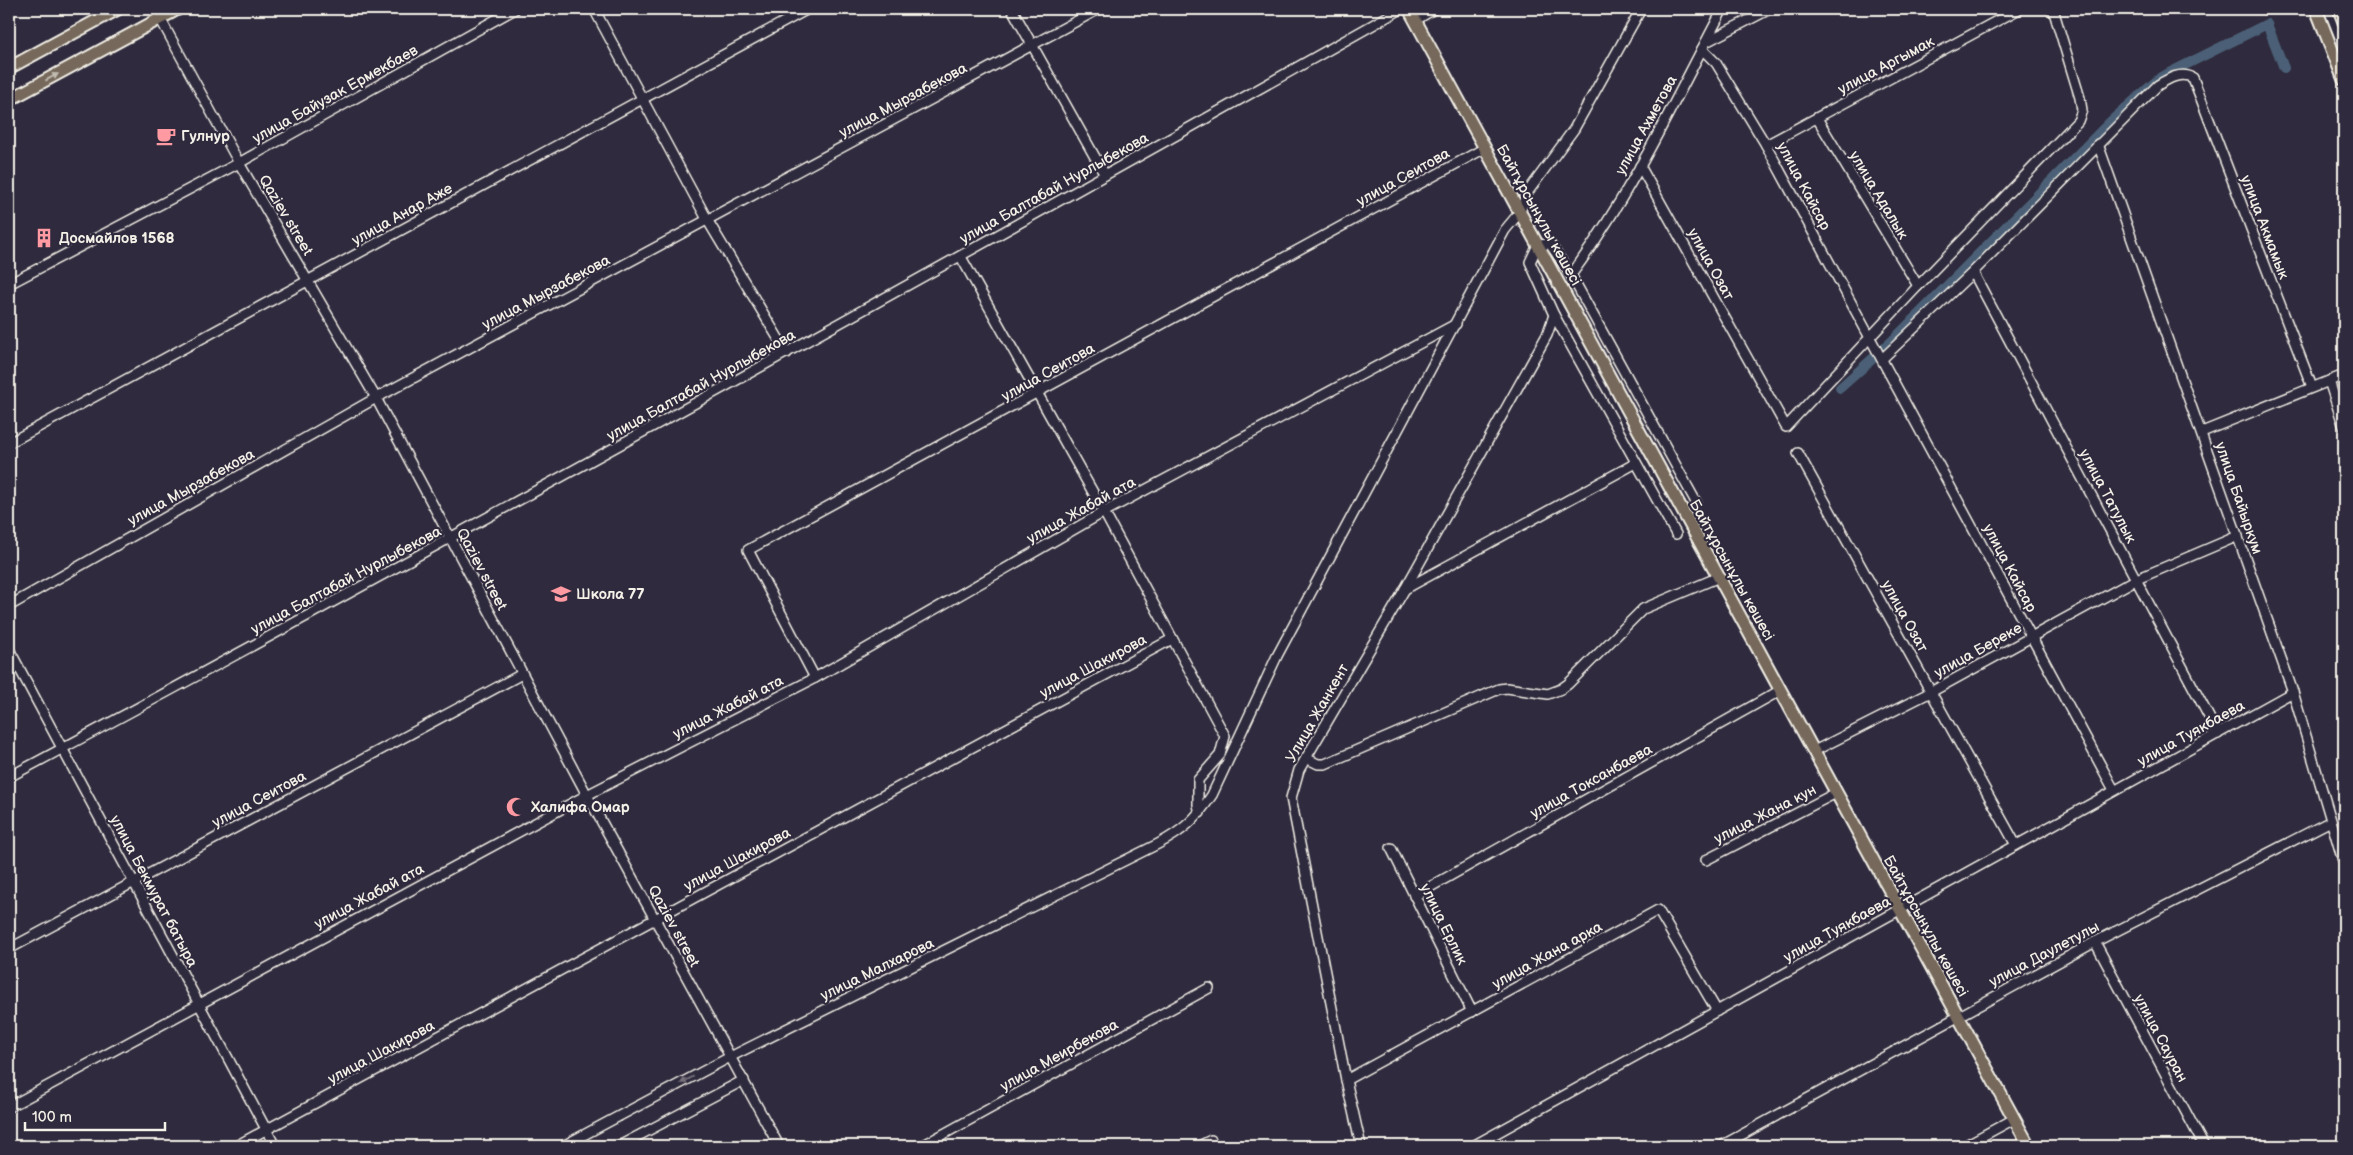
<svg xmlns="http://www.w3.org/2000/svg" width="2353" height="1155" font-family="'Balsamiq Sans',sans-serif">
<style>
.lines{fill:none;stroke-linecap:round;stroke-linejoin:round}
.canal{stroke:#4c6177;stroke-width:10}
.minor-casing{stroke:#f4f1e8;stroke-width:12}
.major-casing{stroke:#f4f1e8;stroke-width:15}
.minor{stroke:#2f2a3d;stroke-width:9}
.major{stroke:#76695c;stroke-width:11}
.oneway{fill:#c2bbb0}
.oneway2{fill:#747079}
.labels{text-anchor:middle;stroke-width:4.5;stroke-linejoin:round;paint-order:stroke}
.street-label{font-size:15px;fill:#f4f1e8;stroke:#2f2a3d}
.poi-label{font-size:15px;font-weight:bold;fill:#f4f1e8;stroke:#2f2a3d;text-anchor:start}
</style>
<rect width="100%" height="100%" fill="#2f2a3d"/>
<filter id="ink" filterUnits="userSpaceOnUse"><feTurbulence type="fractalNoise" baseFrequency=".02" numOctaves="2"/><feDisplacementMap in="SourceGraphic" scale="10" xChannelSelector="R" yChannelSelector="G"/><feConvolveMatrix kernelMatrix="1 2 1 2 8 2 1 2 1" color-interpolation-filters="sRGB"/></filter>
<g filter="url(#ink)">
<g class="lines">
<path class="canal" d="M1840,388L1889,344L2111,121L2161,77L2267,24L2284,68"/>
<defs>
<g id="minor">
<path d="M155,9L239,163L376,398L587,795L779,1146"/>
<path d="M594,9L708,221L787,353"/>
<path d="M1012,9L1105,175"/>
<path d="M1416,20L1434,9"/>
<path d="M1706,42L1770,9"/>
<path d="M1702,49L1716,63L1766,145L2114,790"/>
<path d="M1817,118L1918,286"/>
<path d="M2098,144L2293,692L2344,864"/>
<path d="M1766,145L2019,9"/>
<path d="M1640,166L1786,427L1918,286L2078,121L2082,110L2080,98L2053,9"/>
<path d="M961,257L1104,512L1225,736L1220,755L1198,780V805L1200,813"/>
<path d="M1973,272L2218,734"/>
<path d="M9,284L239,163L515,9"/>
<path d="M1554,315L1530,262L1538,245L1550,244L1571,275"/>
<path d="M1882,359L1973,272L2158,85C2168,79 2181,71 2193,78L2312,387"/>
<path d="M2329,381L2344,427"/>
<path d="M2202,432L2344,375"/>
<path d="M9,443L808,9"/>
<path d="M1798,453L2016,845"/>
<path d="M1696,502L1571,275C1632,193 1675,99 1723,9"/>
<path d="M1405,589L1636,463"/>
<path d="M9,606L376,398L1099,9"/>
<path d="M9,649L275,1146"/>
<path d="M815,678L748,550L1485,148"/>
<path d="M1814,751L1931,692L2137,579L2238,536"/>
<path d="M1306,758L1318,764H1325L1499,689L1507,688L1548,694L1561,689L1568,684L1643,609L1719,577"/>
<path d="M9,777C476,527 939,269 1401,9"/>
<path d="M1391,848L1472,1012"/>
<path d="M1706,860L1836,793"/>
<path d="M1414,896L1781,690"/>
<path d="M2095,942L2204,1146"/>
<path d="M9,949L522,674"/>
<path d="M1346,1080L1658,910L1717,1011"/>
<path d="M9,1107L587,795L815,678L1104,512L1456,324"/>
<path d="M236,1146L1172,639"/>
<path d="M563,1146L730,1057L1158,844C1183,831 1196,819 1212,795L1277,656L1505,230L1520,212L1527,193L1574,129L1641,9"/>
<path d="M619,1146L744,1080"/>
<path d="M922,1146L1209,988"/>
<path d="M1199,1146L1211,1140L1214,1146"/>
<path d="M1361,1146L1346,1080L1291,798L1299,770L1405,589L1547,335L1554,315L1676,534"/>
<path d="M1473,1146L2293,692"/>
<path d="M1721,1146L2095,942L2331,821"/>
<path d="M1964,1146L2014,1119"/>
</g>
<g id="major">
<path d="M1409,9L2029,1146"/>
<path d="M2316,9L2344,80"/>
<path d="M2339,9L2344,22"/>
<path d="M9,68L118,9"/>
<path d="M9,100L178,9"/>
</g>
</defs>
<use href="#minor" class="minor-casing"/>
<use href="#major" class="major-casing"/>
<use href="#minor" class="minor"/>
<use href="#major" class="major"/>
</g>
<defs><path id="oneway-solid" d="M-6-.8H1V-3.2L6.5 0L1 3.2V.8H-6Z" transform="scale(1.25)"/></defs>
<use class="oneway" href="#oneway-solid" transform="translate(52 77) rotate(-28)"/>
<use class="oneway2" href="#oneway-solid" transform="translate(687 1080) rotate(152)"/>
</g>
<defs>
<symbol id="cafe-bare" viewBox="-9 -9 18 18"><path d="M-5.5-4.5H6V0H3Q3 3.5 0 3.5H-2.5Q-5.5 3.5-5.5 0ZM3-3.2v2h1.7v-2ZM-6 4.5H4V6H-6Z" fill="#ff9aa2" stroke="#2f2a3d" stroke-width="2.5" paint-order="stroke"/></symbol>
<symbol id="building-bare" viewBox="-9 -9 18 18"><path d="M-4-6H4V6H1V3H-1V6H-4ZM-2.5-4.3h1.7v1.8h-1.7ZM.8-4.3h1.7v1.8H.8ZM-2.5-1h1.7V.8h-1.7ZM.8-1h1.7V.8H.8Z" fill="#ff9aa2" stroke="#2f2a3d" stroke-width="2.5" paint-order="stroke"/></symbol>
<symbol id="school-bare" viewBox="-9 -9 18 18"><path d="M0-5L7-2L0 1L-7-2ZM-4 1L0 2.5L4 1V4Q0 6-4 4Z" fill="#ff9aa2" stroke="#2f2a3d" stroke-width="2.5" paint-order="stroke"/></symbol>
<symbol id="mosque-bare" viewBox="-9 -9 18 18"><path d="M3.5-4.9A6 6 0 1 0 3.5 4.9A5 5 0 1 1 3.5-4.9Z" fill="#ff9aa2" stroke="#2f2a3d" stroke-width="2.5" paint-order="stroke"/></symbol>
</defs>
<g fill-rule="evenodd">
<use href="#cafe-bare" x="152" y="122" width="28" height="28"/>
<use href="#building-bare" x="30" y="224" width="28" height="28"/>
<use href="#school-bare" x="547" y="580" width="28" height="28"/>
<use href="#mosque-bare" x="502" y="793" width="28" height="28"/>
</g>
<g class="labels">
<g class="street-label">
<text transform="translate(1886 65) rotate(-28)" y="5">улица Аргымак</text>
<text transform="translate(335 94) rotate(-29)" y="5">улица Байузак Ермекбаев</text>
<text transform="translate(903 100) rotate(-28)" y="5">улица Мырзабекова</text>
<text transform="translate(1646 125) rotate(-61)" y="5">улица Ахметова</text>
<text transform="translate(1403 177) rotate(-29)" y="5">улица Сеитова</text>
<text transform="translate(1804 186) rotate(62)" y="5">улица Кайсар</text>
<text transform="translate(1054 188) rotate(-29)" y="5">улица Балтабай Нурлыбекова</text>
<text transform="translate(1879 195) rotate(59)" y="5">улица Адалык</text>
<text transform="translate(402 214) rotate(-29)" y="5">улица Анар Аже</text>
<text transform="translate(286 215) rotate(59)" y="5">Qaziev street</text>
<text transform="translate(1539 215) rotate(61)" y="5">Байтұрсынұлы көшесі</text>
<text transform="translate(2265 227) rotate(69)" y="5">улица Акмамык</text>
<text transform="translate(1711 264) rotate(61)" y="5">улица Озат</text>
<text transform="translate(546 292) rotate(-28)" y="5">улица Мырзабекова</text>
<text transform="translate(1048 372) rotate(-29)" y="5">улица Сеитова</text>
<text transform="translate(701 385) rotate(-29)" y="5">улица Балтабай Нурлыбекова</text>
<text transform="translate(191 487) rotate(-29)" y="5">улица Мырзабекова</text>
<text transform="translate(2108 496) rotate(62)" y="5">улица Татулык</text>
<text transform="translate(2239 498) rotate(71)" y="5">улица Байыркум</text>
<text transform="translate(1081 510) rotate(-29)" y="5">улица Жабай ата</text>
<text transform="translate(2010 568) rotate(62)" y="5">улица Кайсар</text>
<text transform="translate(482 569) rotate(62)" y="5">Qaziev street</text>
<text transform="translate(1732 570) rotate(61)" y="5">Байтұрсынұлы көшесі</text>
<text transform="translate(346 580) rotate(-28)" y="5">улица Балтабай Нурлыбекова</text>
<text transform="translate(1905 616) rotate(61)" y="5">улица Озат</text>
<text transform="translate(1978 650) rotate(-29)" y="5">улица Береке</text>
<text transform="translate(1093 666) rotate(-28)" y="5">улица Шакирова</text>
<text transform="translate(728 707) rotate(-27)" y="5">улица Жабай ата</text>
<text transform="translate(1317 713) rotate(-60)" y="5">Улица Жанкент</text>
<text transform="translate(2191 733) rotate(-29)" y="5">улица Туякбаева</text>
<text transform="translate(1591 781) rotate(-29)" y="5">улица Токсанбаева</text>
<text transform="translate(259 799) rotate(-28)" y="5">улица Сеитова</text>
<text transform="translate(1765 814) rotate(-27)" y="5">улица Жана кун</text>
<text transform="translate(737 859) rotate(-28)" y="5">улица Шакирова</text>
<text transform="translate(154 891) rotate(62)" y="5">улица Бекмурат батыра</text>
<text transform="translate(369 896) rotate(-28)" y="5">улица Жабай ата</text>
<text transform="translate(1444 924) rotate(64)" y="5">улица Ерлик</text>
<text transform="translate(674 926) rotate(61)" y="5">Qaziev street</text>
<text transform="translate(1926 926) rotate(61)" y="5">Байтұрсынұлы көшесі</text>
<text transform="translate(1837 929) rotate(-29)" y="5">улица Туякбаева</text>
<text transform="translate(2044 954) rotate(-28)" y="5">улица Даулетулы</text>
<text transform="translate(1547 955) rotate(-29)" y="5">улица Жана арка</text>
<text transform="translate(877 969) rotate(-26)" y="5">улица Малхарова</text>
<text transform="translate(2161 1038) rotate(62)" y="5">улица Сауран</text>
<text transform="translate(381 1052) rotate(-28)" y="5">улица Шакирова</text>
<text transform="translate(1059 1055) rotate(-29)" y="5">улица Меирбекова</text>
</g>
<g class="poi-label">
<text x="181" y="141">Гулнур</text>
<text x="59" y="243">Досмайлов 1568</text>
<text x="576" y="599">Школа 77</text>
<text x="531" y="812">Халифа Омар</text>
</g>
</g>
<rect width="2353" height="1155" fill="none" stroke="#2f2a3d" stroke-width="30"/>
<rect x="15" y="15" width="2323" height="1125" fill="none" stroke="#f4f1e8" stroke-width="2" filter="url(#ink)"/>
<path d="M25 1122v8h140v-8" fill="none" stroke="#f4f1e8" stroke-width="2.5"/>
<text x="32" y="1122" font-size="15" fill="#f4f1e8" stroke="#2f2a3d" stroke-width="4" paint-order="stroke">100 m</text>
</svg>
